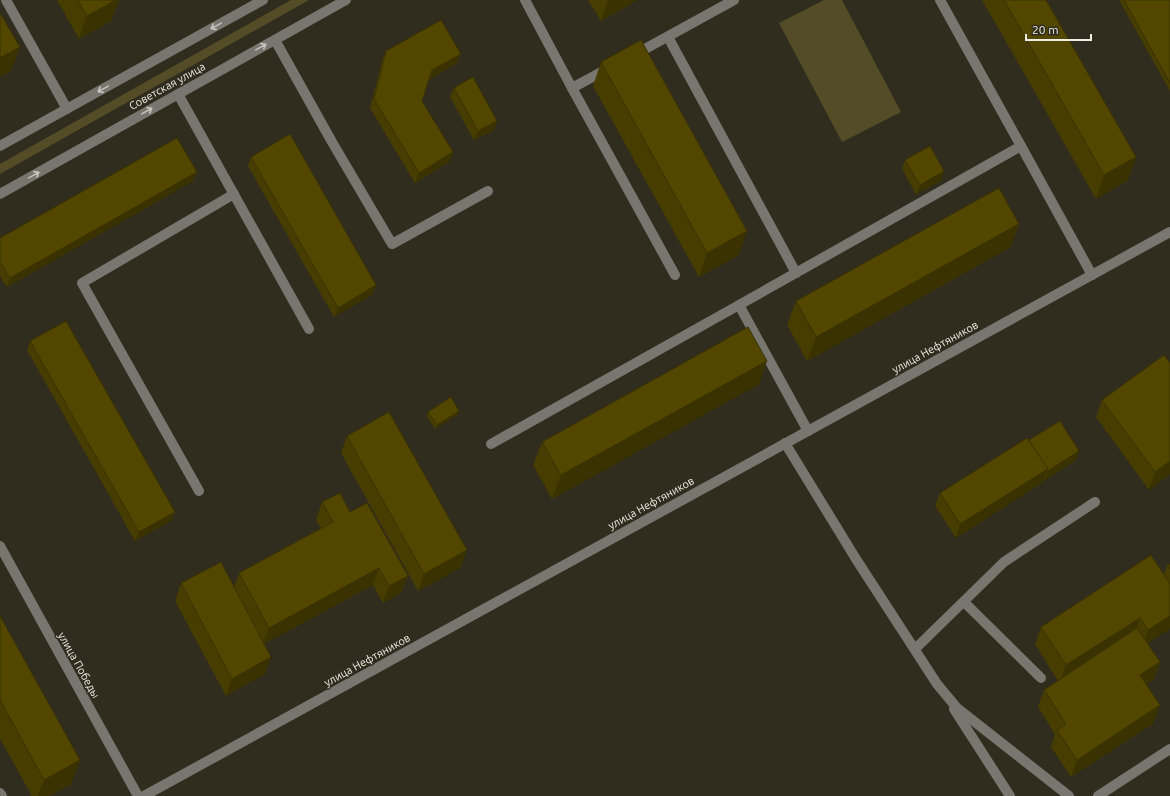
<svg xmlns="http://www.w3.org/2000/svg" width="1170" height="796" font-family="Ubuntu,sans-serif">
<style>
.green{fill:#544c27}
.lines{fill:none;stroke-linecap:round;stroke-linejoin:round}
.minor{stroke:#77766f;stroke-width:10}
.wall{fill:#473d00}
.shaded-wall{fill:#3a3200}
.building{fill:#534700;stroke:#3a3200}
.oneway{stroke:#c5c4bc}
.labels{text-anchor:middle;stroke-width:3;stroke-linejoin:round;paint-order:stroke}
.street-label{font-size:11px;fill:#efeee5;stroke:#302d1f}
</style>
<rect width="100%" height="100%" fill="#302d1f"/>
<g class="green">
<path d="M291,0H309L0,174V164Z"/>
<path d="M824,0H842L901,112L842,142L779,23Z"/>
</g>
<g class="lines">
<g class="minor">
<path d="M6,0L67,109"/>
<path d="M525,0L572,88L609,68"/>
<path d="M668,37L796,273"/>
<path d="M275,40L332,142L392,244L488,191"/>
<path d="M634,55L734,0"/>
<path d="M572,88L675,275"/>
<path d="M178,94L309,329"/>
<path d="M0,146L263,0"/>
<path d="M1021,146L1092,275"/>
<path d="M0,194L346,0"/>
<path d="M808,431L739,305L1021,146L940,0"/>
<path d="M785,443L856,559L937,684L957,708L1069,796"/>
<path d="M491,444L739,305"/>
<path d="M199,491L82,283L234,194"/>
<path d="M0,546L138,796"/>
<path d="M964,602L1041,678"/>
<path d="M915,649L1004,562L1095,502"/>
<path d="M954,709L1010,796"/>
<path d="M0,793L2,796"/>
<path d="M144,796L1170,232"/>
<path d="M1098,796L1170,749"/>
</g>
</g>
<g class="wall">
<path d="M57,0H119L111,21L79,39Z"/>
<path d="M588,0H637L601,21Z"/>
<path d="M982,0H1046L1128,180L1096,199Z"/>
<path d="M1119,0H1170V91Z"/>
<path d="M386,51L461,54L457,63L429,79L422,101L450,161L415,183L370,108L382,61Z"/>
<path d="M601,62L739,255L699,277L593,86Z"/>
<path d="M454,88L497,121L494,130L474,140L450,97Z"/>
<path d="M251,157L373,294L334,317L248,166Z"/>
<path d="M905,160L941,181L916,194L902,169Z"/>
<path d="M197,172L193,181L7,287L0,276V238Z"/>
<path d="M1011,247L807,361L787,325L796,301Z"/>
<path d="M30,341L175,512L171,521L135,541L27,350Z"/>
<path d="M759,384L552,499L533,465L542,442Z"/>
<path d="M1102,400L1170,474L1149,490L1096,417Z"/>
<path d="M459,411L457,415L435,429L427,416L428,412Z"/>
<path d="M347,436L467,550L460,568L418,591L341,453Z"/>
<path d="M1029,440L1076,460L1045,480L1044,478L1043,482L956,538L935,506L940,493Z"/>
<path d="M322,502L350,512L408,576L401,593L383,603L373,585L264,644L265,674L226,696L175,601L181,583L234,587L239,573L321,528L316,520Z"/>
<path d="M1170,564V629L1147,643L1160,662L1154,679L1146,685L1154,723L1071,777L1051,747L1055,734L1038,707L1044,690L1058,681L1035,644L1041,627L1164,575L1167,565Z"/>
<path d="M0,616L80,760L71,784L49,796H32L0,739Z"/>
</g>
<g class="shaded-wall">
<path d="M116,0H119L111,21L79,39L87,16Z"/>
<path d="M608,0H637L601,21Z"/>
<path d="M20,47L11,71L0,77V58Z"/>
<path d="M461,54L457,63L429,80L432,70Z"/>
<path d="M497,121L494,130L474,140L478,131Z"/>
<path d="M453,152L450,161L415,183L419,173Z"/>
<path d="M1136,157L1128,180L1096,199L1104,175Z"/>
<path d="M944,171L941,181L916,194L920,185Z"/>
<path d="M197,172L193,181L7,287L10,278Z"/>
<path d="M1019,224L1011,247L807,361L816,337Z"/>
<path d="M747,231L739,255L699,277L707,253Z"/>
<path d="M376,285L373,294L334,317L338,308Z"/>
<path d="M767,361L759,384L552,499L561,475Z"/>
<path d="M459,411L457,415L435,429L437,425Z"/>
<path d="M1079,451L1076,460L1045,480L1048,471Z"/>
<path d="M1170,461V474L1149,490L1155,472Z"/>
<path d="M1048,469L1043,482L956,538L960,524Z"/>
<path d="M175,512L171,521L135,541L139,532Z"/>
<path d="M467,550L460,568L418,591L424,574Z"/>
<path d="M379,568L373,585L262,645L269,628Z"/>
<path d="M408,576L401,593L383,603L389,586Z"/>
<path d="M1170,616V629L1142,647L1148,630Z"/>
<path d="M1140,618L1134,635L1060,683L1066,665Z"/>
<path d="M271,657L265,674L226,696L232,679Z"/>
<path d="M1160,662L1154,679L1134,693L1140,675Z"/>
<path d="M1160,705L1154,723L1071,777L1077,760Z"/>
<path d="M80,760L71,784L49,796H38L44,780Z"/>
</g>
<g class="building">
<path d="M78,0H116L87,16Z"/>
<path d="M1004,0H1046L1136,157L1104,175Z"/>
<path d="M1124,0H1170V83Z"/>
<path d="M0,13L20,47L0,58Z"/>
<path d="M441,20L461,54L432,70L422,101L453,152L419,173L374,99L386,51Z"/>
<path d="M641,40L747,231L707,253L601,62Z"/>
<path d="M473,77L497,121L478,131L454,88Z"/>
<path d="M290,134L376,285L338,308L251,157Z"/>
<path d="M177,138L197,172L10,278L0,262V238Z"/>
<path d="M930,146L944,171L920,185L905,160Z"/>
<path d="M999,188L1019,224L816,337L796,301Z"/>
<path d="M66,321L175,512L139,532L30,341Z"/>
<path d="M748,327L767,361L561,475L542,442Z"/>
<path d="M1164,355L1170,363V461L1155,472L1102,400Z"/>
<path d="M451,397L459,411L437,425L428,412Z"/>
<path d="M389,412L467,550L424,574L347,436Z"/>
<path d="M1060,421L1079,451L1048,471L1029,440Z"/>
<path d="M1027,438L1048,469L960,524L940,493Z"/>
<path d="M340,493L350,512L367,503L408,576L389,586L379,568L269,628L239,573L333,522L322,502Z"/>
<path d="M1151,555L1170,584V616L1148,630L1140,618L1066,665L1041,627Z"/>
<path d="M221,562L271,657L232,679L181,583Z"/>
<path d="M1170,564V569L1167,565Z"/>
<path d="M0,616L80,760L44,780L0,700Z"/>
<path d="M1137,628L1160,662L1140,675L1160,705L1077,760L1057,730L1066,724L1044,690Z"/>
</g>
<defs><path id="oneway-shaft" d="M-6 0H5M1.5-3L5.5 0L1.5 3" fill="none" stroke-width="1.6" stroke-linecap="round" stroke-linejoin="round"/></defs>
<g class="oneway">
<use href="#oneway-shaft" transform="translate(216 26) rotate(151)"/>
<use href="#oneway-shaft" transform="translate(261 47) rotate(-29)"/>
<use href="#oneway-shaft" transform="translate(103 89) rotate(151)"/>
<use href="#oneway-shaft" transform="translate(147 111) rotate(-29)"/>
<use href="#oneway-shaft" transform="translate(34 175) rotate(-29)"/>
</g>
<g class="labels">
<g class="street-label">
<text transform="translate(167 86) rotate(-29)" y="4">Советская улица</text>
<text transform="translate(935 347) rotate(-29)" y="4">улица Нефтяников</text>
<text transform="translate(651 503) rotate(-29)" y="4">улица Нефтяников</text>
<text transform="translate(367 660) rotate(-29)" y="4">улица Нефтяников</text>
<text transform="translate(79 665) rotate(61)" y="4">улица Победы</text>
</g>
</g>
<path d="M1026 34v6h65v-6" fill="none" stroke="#efeee5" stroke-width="2"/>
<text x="1032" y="34" font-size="12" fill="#efeee5" stroke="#302d1f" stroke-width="3" paint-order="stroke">20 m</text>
</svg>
